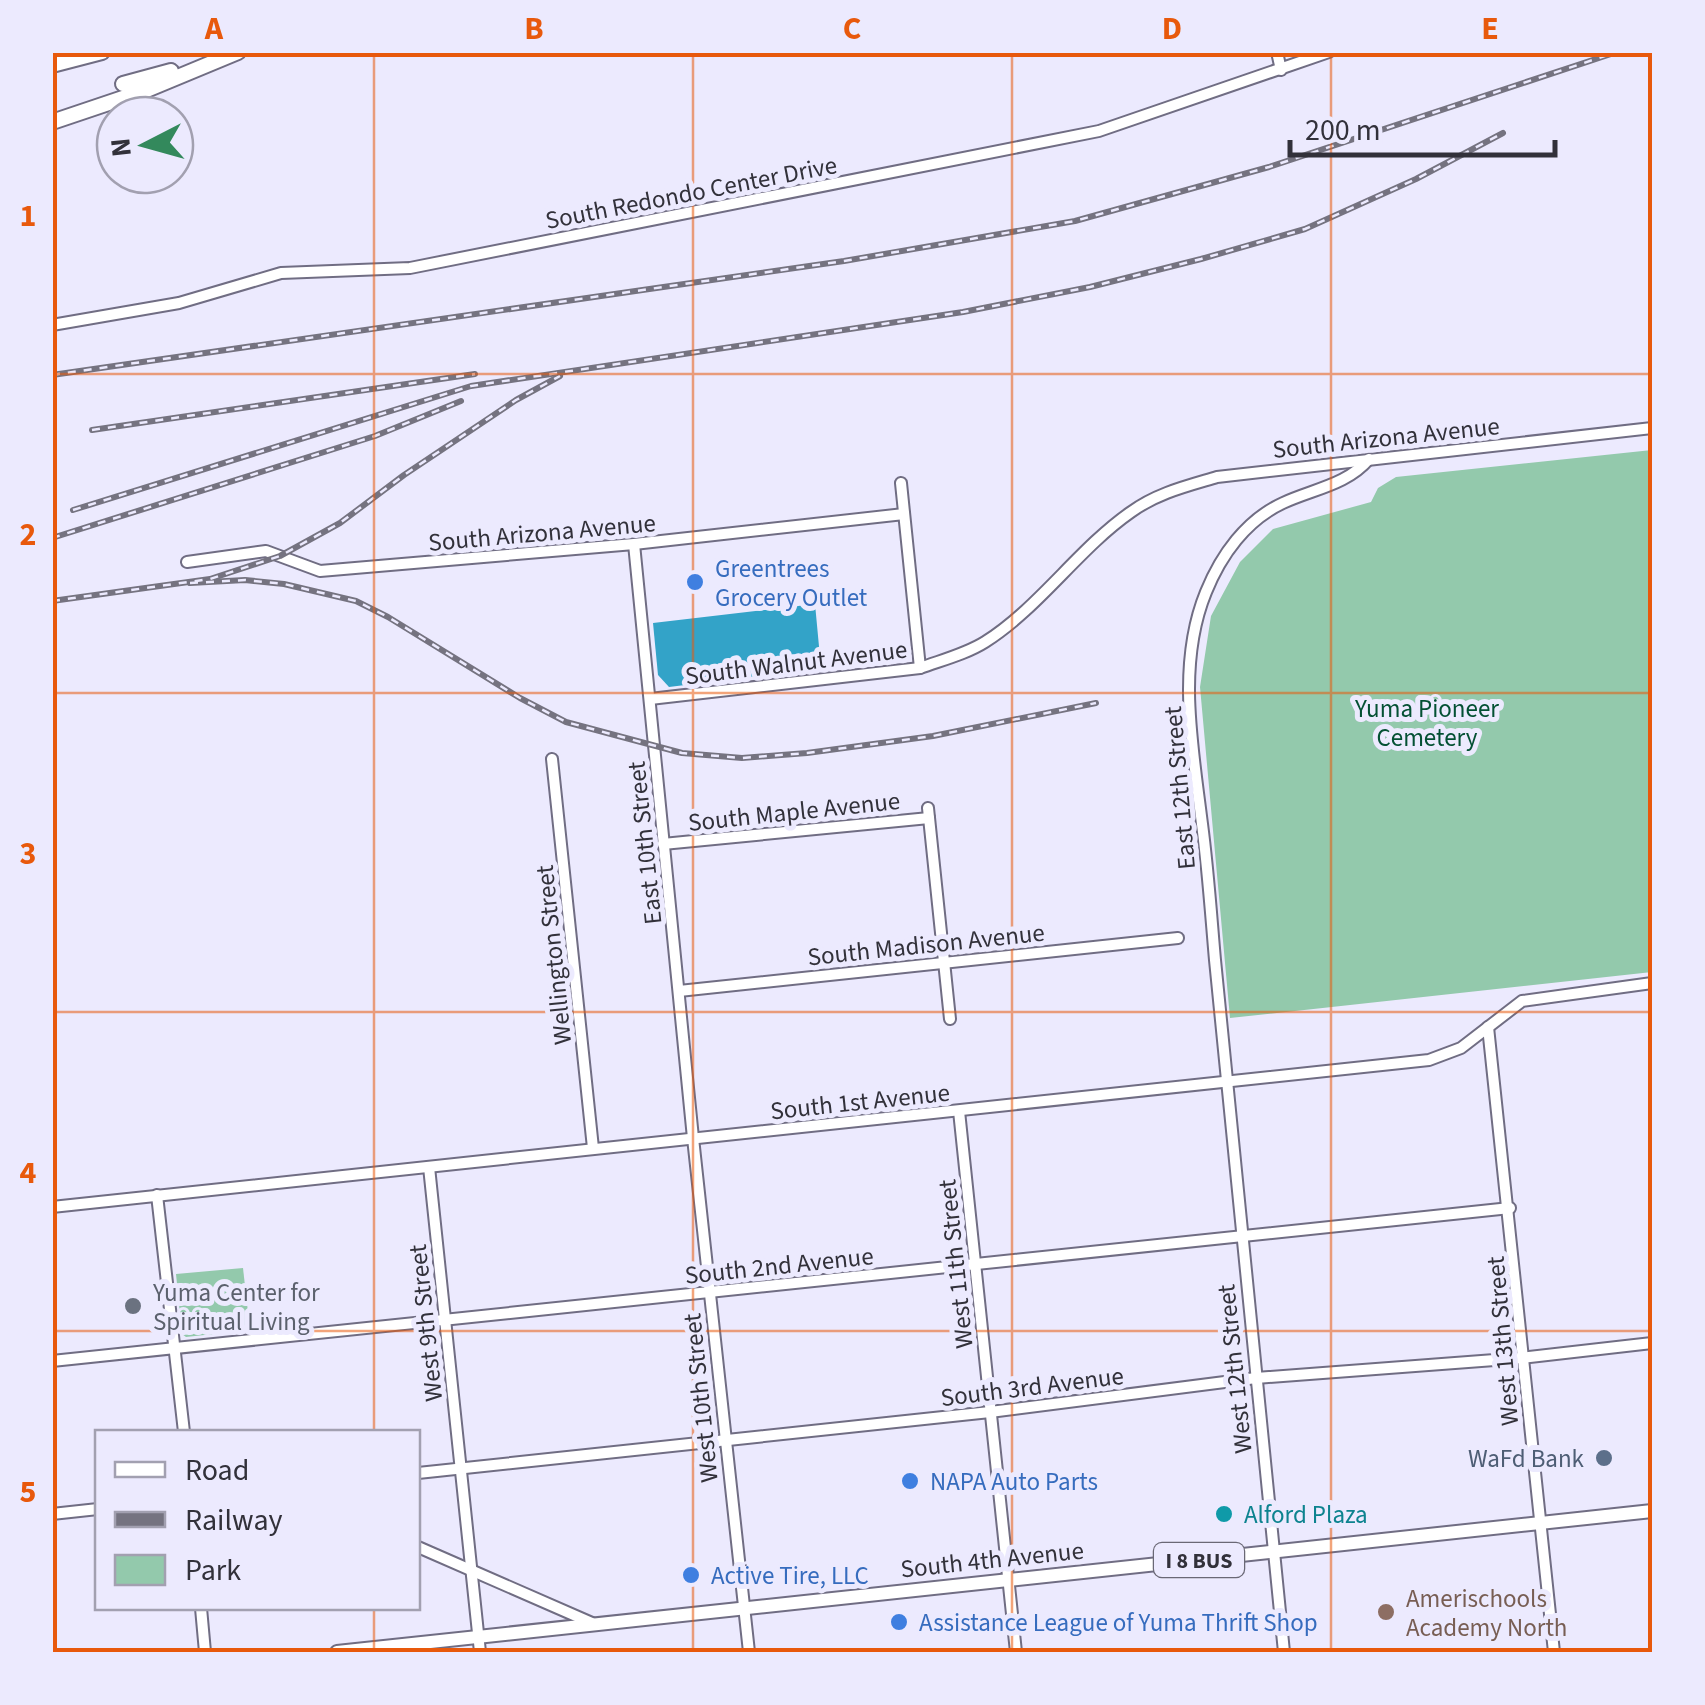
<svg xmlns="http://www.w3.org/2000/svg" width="1705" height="1705" font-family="'Source Sans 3',sans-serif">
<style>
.green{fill:#93c9ac}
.water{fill:#33a3c8}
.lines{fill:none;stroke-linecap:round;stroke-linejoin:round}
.minor-casing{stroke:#706d83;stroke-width:14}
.major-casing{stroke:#706d83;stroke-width:16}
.highway-casing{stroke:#706d83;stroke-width:18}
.minor{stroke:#fff;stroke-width:10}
.major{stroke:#fff;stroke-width:12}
.highway{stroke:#fff;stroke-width:14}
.rail-casing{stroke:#757380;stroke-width:6}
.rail{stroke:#eceafe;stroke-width:2.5;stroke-dasharray:8;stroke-linecap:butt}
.grid{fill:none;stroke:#e8590c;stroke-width:2.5;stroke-opacity:0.55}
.shop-dot{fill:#3f7fe0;stroke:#eceafe;stroke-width:4}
.worship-dot{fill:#6b7280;stroke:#eceafe;stroke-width:4}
.service-dot{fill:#5c6f8a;stroke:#eceafe;stroke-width:4}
.culture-dot{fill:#0f9aa8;stroke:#eceafe;stroke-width:4}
.education-dot{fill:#8d6e63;stroke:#eceafe;stroke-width:4}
.labels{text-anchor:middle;stroke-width:10;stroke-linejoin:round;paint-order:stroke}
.shield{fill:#eceafe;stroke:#6a6875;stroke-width:2.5}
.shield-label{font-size:22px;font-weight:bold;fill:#32313a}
.street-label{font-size:25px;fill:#32313a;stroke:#eceafe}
.shop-label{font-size:25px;fill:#366cbe;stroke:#eceafe;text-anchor:start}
.park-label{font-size:25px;fill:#045134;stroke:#eceafe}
.worship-label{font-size:25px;fill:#5b616d;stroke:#eceafe;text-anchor:start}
.service-label{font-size:25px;fill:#4e5e75;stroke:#eceafe;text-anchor:end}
.culture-label{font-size:25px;fill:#0d838f;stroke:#eceafe;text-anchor:start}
.education-label{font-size:25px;fill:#785e54;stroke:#eceafe;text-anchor:start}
.neatline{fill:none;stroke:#e8590c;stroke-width:4}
.grid-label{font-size:32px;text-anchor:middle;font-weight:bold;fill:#e8590c}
</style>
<rect width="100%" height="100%" fill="#eceafe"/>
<g class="green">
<path d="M1652,450V972L1230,1018L1200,687L1211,616L1240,562L1273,529L1371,502L1378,488L1396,477Z"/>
<path d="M243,1268L250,1330L186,1337L182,1334L176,1274Z"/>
</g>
<path class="water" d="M815,604L821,668L669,687L658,675L653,623Z"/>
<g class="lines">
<defs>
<g id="minor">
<path d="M1277,52L1281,70"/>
<path d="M52,325L179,303L281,273L410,268L1099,131L1329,52"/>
<path d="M901,483L920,668"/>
<path d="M634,544L693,1138L749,1652"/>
<path d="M187,562L266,551L320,571L634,544L904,514"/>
<path d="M650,699L920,668C942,660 966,654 985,642C1040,607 1078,549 1131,512C1157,493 1187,486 1217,477L1652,428"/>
<path d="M552,759L593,1148"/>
<path d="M928,808L950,1019"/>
<path d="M663,844L929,818"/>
<path d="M679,991L1178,938"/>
<path d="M1488,1027L1554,1652"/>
<path d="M959,1111L1016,1652"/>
<path d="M429,1167L480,1652"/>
<path d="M157,1195L184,1432"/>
<path d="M52,1207L1429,1060L1461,1048L1522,1001L1652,983"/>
<path d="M52,1361L1510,1208"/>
<path d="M418,1473L990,1412L1256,1378L1521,1358L1652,1343"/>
<path d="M52,1514L98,1509"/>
<path d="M418,1547L592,1623"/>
<path d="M201,1608L205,1652"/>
<path d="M1284,1652C1260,1422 1238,1191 1215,960C1211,914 1208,869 1202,824C1193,749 1176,665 1206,592C1221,555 1246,520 1283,503C1313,489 1347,485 1369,459"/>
</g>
<path id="major" d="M337,1652L1652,1511"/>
<g id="highway">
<path d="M52,65L102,52"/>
<path d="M123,84L171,71"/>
<path d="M52,122L144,91L238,52"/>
</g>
</defs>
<use href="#minor" class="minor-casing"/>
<use href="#major" class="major-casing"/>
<use href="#highway" class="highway-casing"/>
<use href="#minor" class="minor"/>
<use href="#major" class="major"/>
<use href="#highway" class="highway"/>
<defs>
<g id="rail">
<path d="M52,375L844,261L1075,221L1269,167L1617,52"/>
<path d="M92,430L475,374"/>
<path d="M73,510L471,386L963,312L1090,287L1201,259L1305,229L1416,179L1503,133"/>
<path d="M52,538L375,436L461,401"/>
<path d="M190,583L245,580L284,584L356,601L388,617L520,698L566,722L682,753L742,758L807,753L933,736L1096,703"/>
<path d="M52,601L210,579L280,556L340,523L404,475L516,400L560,376"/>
</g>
</defs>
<use href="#rail" class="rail-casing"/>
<use href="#rail" class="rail"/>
</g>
<path class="grid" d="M374,52V1432M693,52V1652M1012,52V1652M1331,52V1652M52,374H1652M52,693H1652M52,1012H1652M52,1331H1652M374,1608V1652"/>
<g class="shop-dot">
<circle cx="695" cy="582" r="10"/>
<circle cx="910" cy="1481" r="10"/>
<circle cx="691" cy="1575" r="10"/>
<circle cx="899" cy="1622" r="10"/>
</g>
<circle class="worship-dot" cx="133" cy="1306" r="10"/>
<circle class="service-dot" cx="1604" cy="1458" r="10"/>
<circle class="culture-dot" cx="1224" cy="1514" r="10"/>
<circle class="education-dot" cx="1386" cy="1612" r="10"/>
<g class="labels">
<rect class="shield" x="1154" y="1543" width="90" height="34" rx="8"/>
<g class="shield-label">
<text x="1199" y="1568">I 8 BUS</text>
</g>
<g class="street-label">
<text transform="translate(691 192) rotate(-11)" y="9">South Redondo Center Drive</text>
<text transform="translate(1386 437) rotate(-6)" y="9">South Arizona Avenue</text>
<text transform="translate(542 532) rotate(-5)" y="9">South Arizona Avenue</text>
<text transform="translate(796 662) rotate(-7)" y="9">South Walnut Avenue</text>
<text transform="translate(1179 788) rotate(-95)" y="9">East 12th Street</text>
<text transform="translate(794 811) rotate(-6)" y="9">South Maple Avenue</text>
<text transform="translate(644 843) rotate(-96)" y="9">East 10th Street</text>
<text transform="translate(926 944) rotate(-6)" y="9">South Madison Avenue</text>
<text transform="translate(553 955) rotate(-96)" y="9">Wellington Street</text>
<text transform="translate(860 1101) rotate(-6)" y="9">South 1st Avenue</text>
<text transform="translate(955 1264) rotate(-96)" y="9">West 11th Street</text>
<text transform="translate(779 1265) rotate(-6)" y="9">South 2nd Avenue</text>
<text transform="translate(425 1323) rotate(-96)" y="9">West 9th Street</text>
<text transform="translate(1502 1341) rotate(-95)" y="9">West 13th Street</text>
<text transform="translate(1234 1369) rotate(-96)" y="9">West 12th Street</text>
<text transform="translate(1032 1386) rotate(-7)" y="9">South 3rd Avenue</text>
<text transform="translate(700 1398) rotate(-96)" y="9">West 10th Street</text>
<text transform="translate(992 1559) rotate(-6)" y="9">South 4th Avenue</text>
</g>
<g class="shop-label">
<text x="715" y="577">Greentrees<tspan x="715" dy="29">Grocery Outlet</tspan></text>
<text x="930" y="1490">NAPA Auto Parts</text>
<text x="711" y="1584">Active Tire, LLC</text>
<text x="919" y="1631">Assistance League of Yuma Thrift Shop</text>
</g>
<g class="park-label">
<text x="1427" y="717">Yuma Pioneer<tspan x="1427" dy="29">Cemetery</tspan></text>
</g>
<g class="worship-label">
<text x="153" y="1301">Yuma Center for<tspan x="153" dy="29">Spiritual Living</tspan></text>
</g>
<g class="service-label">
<text x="1584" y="1467">WaFd Bank</text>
</g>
<g class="culture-label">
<text x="1244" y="1523">Alford Plaza</text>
</g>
<g class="education-label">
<text x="1406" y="1607">Amerischools<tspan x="1406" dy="29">Academy North</tspan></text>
</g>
</g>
<rect width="1705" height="1705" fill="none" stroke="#eceafe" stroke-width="110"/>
<rect x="95" y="1430" width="325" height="180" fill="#eceafe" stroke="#a2a0b0" stroke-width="2.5"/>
<rect x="115" y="1462" width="50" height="15" fill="#ffffff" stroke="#a2a0b0" stroke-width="2.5"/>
<text x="185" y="1480" font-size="30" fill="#32313a">Road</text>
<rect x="115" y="1512" width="50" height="15" fill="#757380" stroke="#a2a0b0" stroke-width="2.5"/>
<text x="185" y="1530" font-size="30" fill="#32313a">Railway</text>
<rect x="115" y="1555" width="50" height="30" fill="#93c9ac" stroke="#a2a0b0" stroke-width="2.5"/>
<text x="185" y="1580" font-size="30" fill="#32313a">Park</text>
<g transform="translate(145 145) rotate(264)"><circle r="48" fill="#eceafe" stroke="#a2a0b0" stroke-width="2.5"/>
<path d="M0-8L18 38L0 25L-18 38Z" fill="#33895c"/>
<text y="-15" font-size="28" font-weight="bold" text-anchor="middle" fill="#32313a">N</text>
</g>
<path d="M1290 140v15h265v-15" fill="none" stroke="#32313a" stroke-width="5"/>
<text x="1305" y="140" font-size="30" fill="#32313a" stroke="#eceafe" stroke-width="8" paint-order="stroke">200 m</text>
<rect x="55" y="55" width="1595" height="1595" class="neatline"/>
<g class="grid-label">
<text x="214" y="39">A</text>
<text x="534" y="39">B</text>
<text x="852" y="39">C</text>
<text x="1172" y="39">D</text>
<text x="1490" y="39">E</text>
<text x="28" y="226">1</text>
<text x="28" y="545">2</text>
<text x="28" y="864">3</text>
<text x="28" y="1183">4</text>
<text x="28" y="1502">5</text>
</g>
</svg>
